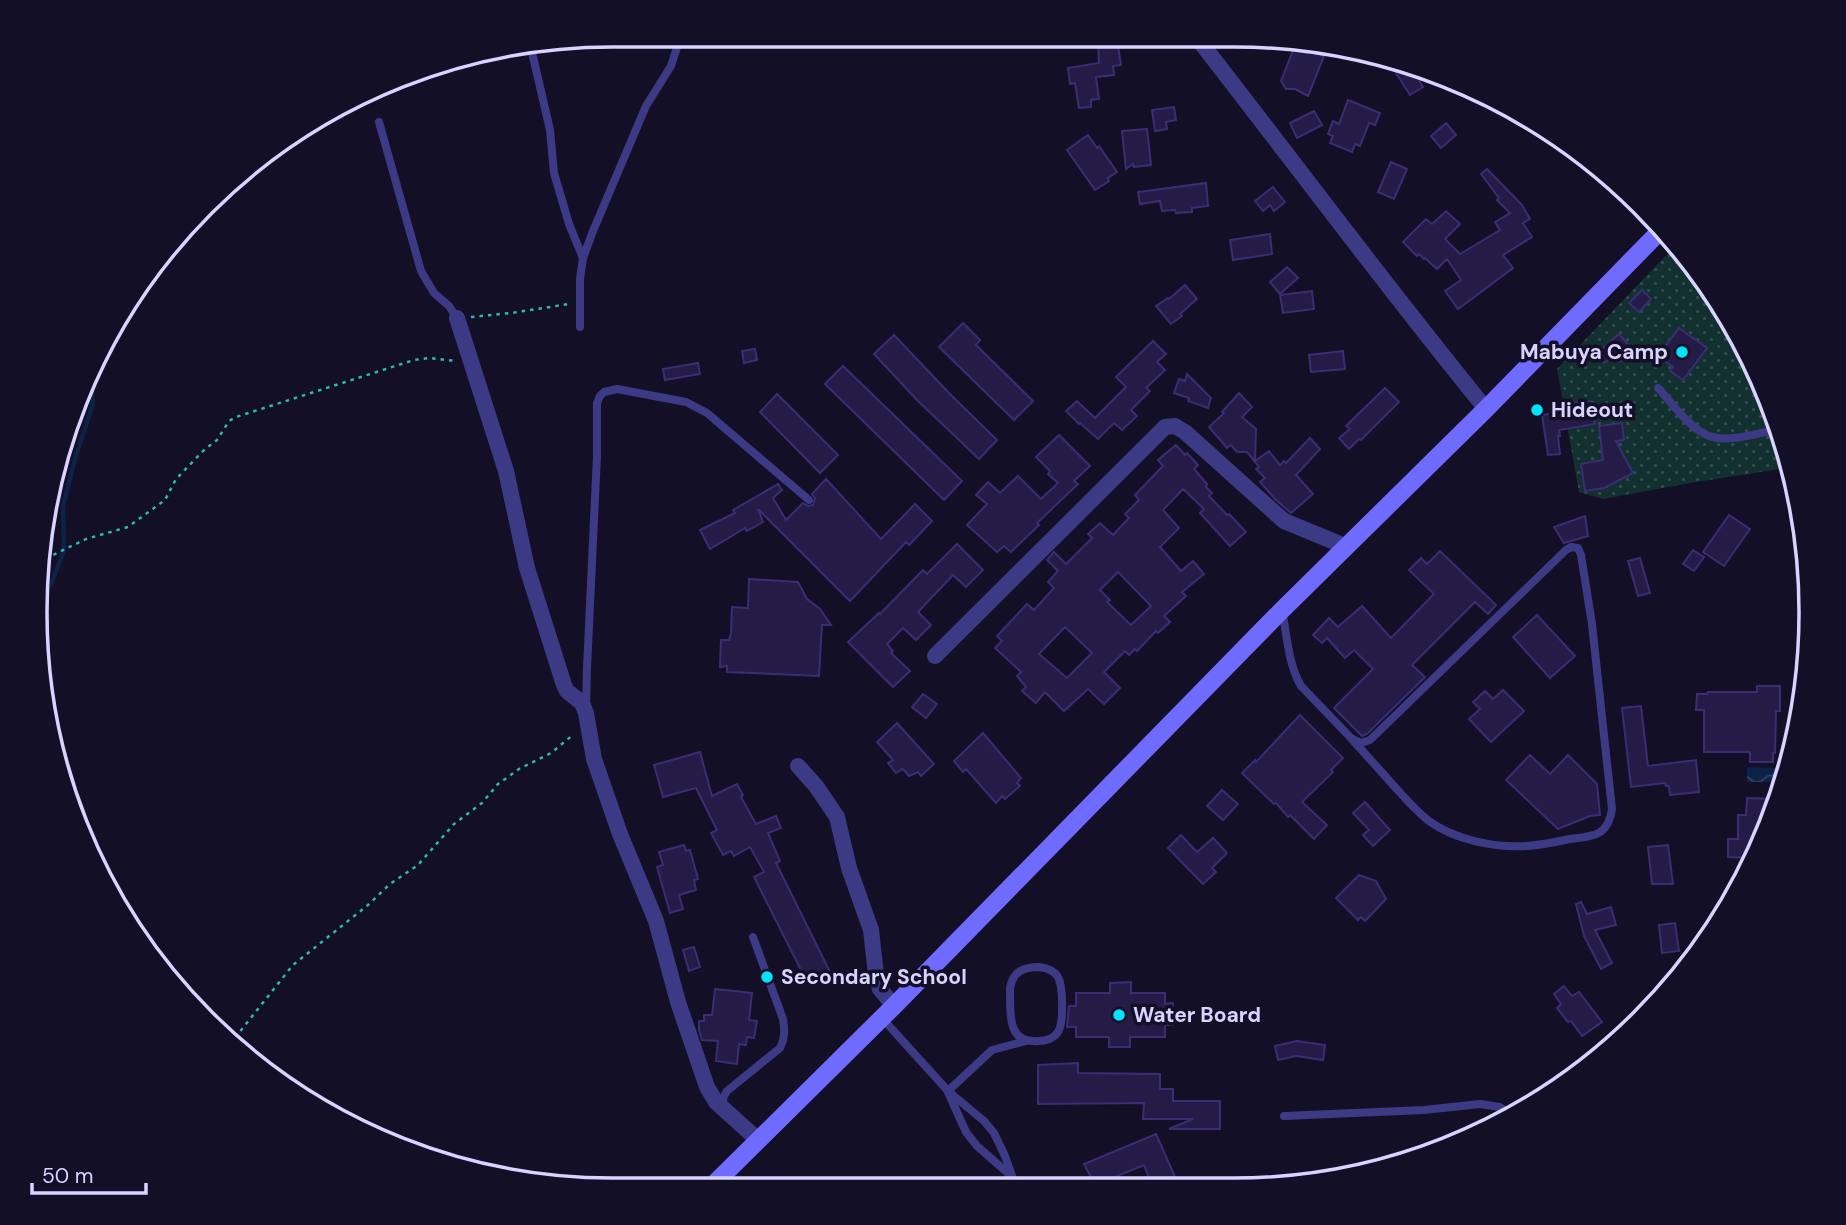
<svg xmlns="http://www.w3.org/2000/svg" width="1846" height="1225" font-family="'DM Sans',sans-serif">
<style>
.park{fill:url(#park-dots)}
.water{fill:url(#water-waves)}
.lines{fill:none;stroke-linecap:round;stroke-linejoin:round}
.stream{stroke:#0c2248;stroke-width:4.5}
.building{fill:#241b47;stroke:#3b2d73;stroke-width:2;fill-rule:evenodd}
.path{stroke:#2fb8b0;stroke-width:2.5;stroke-dasharray:3.5 5;stroke-linecap:butt}
.service{stroke:#3d3a85;stroke-width:8}
.minor{stroke:#3d3a85;stroke-width:16}
.secondary{stroke:#6f6bff;stroke-width:18}
.poi-dot{fill:#00e5ff;stroke:#130f26;stroke-width:2.5}
.labels{text-anchor:middle;stroke-width:7;stroke-linejoin:round;paint-order:stroke}
.poi-label{font-size:21px;font-weight:bold;fill:#d9d4ff;stroke:#130f26;text-anchor:start}
.rim{fill:none;stroke:#d9d4ff;stroke-width:3.5}
</style>
<defs>
<pattern id="park-dots" width="8" height="8" patternUnits="userSpaceOnUse" patternTransform="scale(1.75)"><rect width="8" height="8" fill="#12302f"/><path d="M2 2h.1M6 6h.1" fill="none" stroke="#344d4e" stroke-width="1.8" stroke-linecap="round"/></pattern>
<pattern id="water-waves" width="16" height="10" patternUnits="userSpaceOnUse" patternTransform="scale(1.75)"><rect width="16" height="10" fill="#0c2248"/><path d="M0 5q4-4 8 0t8 0" fill="none" stroke="#2f4163"/></pattern>
</defs>
<rect width="100%" height="100%" fill="#130f26"/>
<path class="park" d="M1676,245L1692,261L1752,357L1792,467L1696,482L1603,499L1579,492L1557,369Z"/>
<path class="water" d="M1747,767L1775,768V782H1747Z"/>
<g class="lines">
<path class="stream" d="M39,603L52,582L64,550L63,506L75,459L93,404L90,372"/>
</g>
<g class="building">
<path d="M1117,40L1121,65L1113,66L1114,75L1096,77L1099,99L1091,100V107L1079,108L1075,83L1070,84L1068,68L1099,63L1098,43Z"/>
<path d="M1294,48L1306,53L1308,50L1324,56L1308,96L1295,89H1286L1281,81Z"/>
<path d="M1391,65L1414,72L1423,87L1410,95Z"/>
<path d="M1348,100L1380,113L1375,125L1369,123L1360,146L1355,144L1352,152L1330,143L1333,136L1328,134L1333,121L1339,124Z"/>
<path d="M1174,107L1176,120L1166,122L1167,129L1155,131L1152,110Z"/>
<path d="M1314,111L1322,125L1297,138L1290,123Z"/>
<path d="M1446,123L1456,135L1441,148L1431,136Z"/>
<path d="M1147,129L1151,165L1134,167L1133,164L1126,169L1122,131Z"/>
<path d="M1088,135L1097,148L1099,146L1117,172L1108,178L1109,181L1095,190L1067,150Z"/>
<path d="M1391,162L1407,169L1394,199L1378,192Z"/>
<path d="M1487,169L1522,205L1530,219L1523,223L1532,237L1503,255L1513,268L1458,309L1445,291L1461,280L1447,259L1437,269L1425,258L1424,259L1419,254L1417,256L1403,242L1426,219L1432,224L1446,211L1460,224L1445,239L1460,254L1500,230L1495,222L1510,213L1497,200L1499,198L1481,174Z"/>
<path d="M1206,183L1208,206L1192,208V212L1176,213L1175,210L1162,211L1160,201L1140,204L1138,192Z"/>
<path d="M1273,187L1285,202L1274,211L1270,205L1263,211L1255,201Z"/>
<path d="M1270,234L1272,254L1233,260L1230,240Z"/>
<path d="M1287,267L1298,278L1280,294L1270,282Z"/>
<path d="M1185,285L1197,299L1180,314L1182,316L1171,324L1156,306L1168,298L1169,299Z"/>
<path d="M1642,290L1651,299L1639,312L1629,303Z"/>
<path d="M1312,291L1314,309L1283,313L1280,295Z"/>
<path d="M963,323L980,340L976,345L1033,401L1014,420L939,347Z"/>
<path d="M1679,328L1707,348L1683,380L1670,371L1673,367L1658,356Z"/>
<path d="M1619,334L1632,349L1618,362L1613,356L1604,363L1596,354Z"/>
<path d="M894,335L950,394L997,440L979,459L918,401L874,354Z"/>
<path d="M1153,341L1166,354L1157,362L1165,370L1146,388L1150,391L1131,410L1137,416L1122,430L1114,423L1098,439L1080,423L1079,424L1066,411L1077,401L1095,418L1126,387L1116,377Z"/>
<path d="M755,349L757,360L744,363L742,351Z"/>
<path d="M1343,351L1345,369L1311,372L1309,355Z"/>
<path d="M698,363L700,374L665,380L663,369Z"/>
<path d="M843,366L962,481L944,500L825,384Z"/>
<path d="M1187,374L1211,398L1208,408L1188,401L1189,398L1174,393L1179,379L1185,381Z"/>
<path d="M1385,388L1399,402L1361,440L1359,439L1349,449L1339,438L1350,429L1346,426Z"/>
<path d="M1239,393L1252,407L1242,417L1256,429L1255,461L1269,451L1280,465L1284,461L1286,463L1310,438L1320,449L1296,475L1313,494L1291,513L1275,499L1260,482L1265,478L1256,469L1259,467L1247,452H1237L1231,445L1227,448L1209,427L1224,413L1222,412Z"/>
<path d="M777,394L838,455L820,473L760,412Z"/>
<path d="M1591,401L1595,424L1559,430L1560,436H1558L1560,454L1548,455L1542,415L1575,410L1574,403Z"/>
<path d="M1622,423L1624,440L1616,441L1633,473L1604,488L1585,491L1581,464L1603,460L1599,426Z"/>
<path d="M1059,435L1090,466L1074,481L1078,484L1037,523L1039,525L1011,552L1004,546L997,552L967,525L987,504L976,495L988,482L1000,493L1018,476L1041,499L1058,483L1048,474L1050,471L1036,457Z"/>
<path d="M1176,445L1185,455L1187,453L1198,465L1194,469L1207,484L1206,487L1212,493L1209,496L1227,515L1229,514L1246,532L1230,546L1200,513L1204,509L1183,489L1163,510L1179,528L1160,547L1181,571L1193,561L1204,574L1182,592L1186,596L1164,616L1170,622L1158,633L1156,631L1137,651L1135,649L1129,655L1125,651L1104,672L1120,688L1104,704L1088,689L1064,711L1045,692L1036,703L1022,691L1026,687L1017,676L1021,672L995,648L1002,641L997,636L1027,604L1034,610L1054,588L1048,582L1058,571L1047,560L1054,552L1066,564L1092,538L1088,534L1100,523L1113,535L1129,518L1125,514L1139,500L1135,495L1163,466L1158,460ZM1118,572L1151,606L1131,625L1107,602L1110,600L1100,590ZM1065,627L1092,653L1067,678L1039,654Z"/>
<path d="M826,479L881,539L915,504L932,521L909,545L906,542L850,601L758,509L763,522L747,531L745,528L710,549L700,530L735,513L733,510L778,484L782,490L773,498L786,520L803,503L808,506L813,505L815,498L812,494Z"/>
<path d="M1729,515L1750,529L1724,566L1703,552Z"/>
<path d="M1585,516L1588,536L1564,543L1554,527Z"/>
<path d="M957,544L983,570L966,587L953,575L918,612L931,625L916,640L903,628L887,644L893,651L891,653L910,671L893,687L848,642L879,613L880,614L923,570L927,574Z"/>
<path d="M1693,550L1704,557L1694,571L1683,564Z"/>
<path d="M1440,551L1496,605L1488,614L1475,602L1412,665L1425,677L1367,734L1362,736L1334,708L1373,669L1354,650L1345,658L1327,638L1322,643L1313,635L1329,618L1338,627L1362,606L1391,638L1434,594L1409,570L1421,558L1427,564Z"/>
<path d="M1640,558L1650,593L1638,596L1628,561Z"/>
<path d="M749,579L798,582L807,599L820,609L831,625H822L819,676L727,672V666L720,667L721,640H729L731,633L732,607L748,608Z"/>
<path d="M1537,615L1575,656L1550,678L1513,637Z"/>
<path d="M1757,686H1780V711H1776L1775,753H1773V762H1750V752H1704V710H1696L1697,694H1707L1708,692H1757Z"/>
<path d="M1503,690L1524,711L1491,742L1469,719L1480,709L1473,702L1485,691L1493,699Z"/>
<path d="M923,694L937,704L926,718L912,707Z"/>
<path d="M1641,706L1648,766L1696,760L1699,792L1670,795L1669,786H1666L1665,783L1631,787L1622,708Z"/>
<path d="M1300,715L1343,758L1331,770L1333,772L1302,802L1327,825L1314,839L1290,815L1288,817L1276,803L1274,804L1242,773L1255,760L1256,762Z"/>
<path d="M897,723L934,764L921,776L918,772L909,776L903,769L896,773L888,763L893,760L877,742Z"/>
<path d="M983,733L1021,778L1017,783L1020,786L1005,799L1002,796L996,803L966,769L963,772L954,761Z"/>
<path d="M700,752L712,796L737,784L743,795L741,797L756,824L776,816L781,828L768,833L780,861L776,863L830,972L807,982L754,877L764,872L750,847L734,856L731,851L723,855L711,833L717,830L696,788L663,797L654,765Z"/>
<path d="M1530,755L1550,774L1568,755L1597,784L1600,815L1590,816L1558,829L1506,780Z"/>
<path d="M1222,790L1238,804L1223,820L1207,806Z"/>
<path d="M1747,798L1780,799L1753,858L1728,857V839H1738V815H1746Z"/>
<path d="M1365,802L1390,830L1373,846L1363,835L1369,830L1353,813Z"/>
<path d="M1181,835L1197,852L1213,838L1227,853L1212,868L1216,872L1203,884L1168,848Z"/>
<path d="M684,845L686,851L690,850L698,879L694,880L696,890L679,895L683,909L670,913L657,867L663,865L659,852Z"/>
<path d="M1668,845L1673,884H1652L1648,847Z"/>
<path d="M1359,875L1376,881L1386,899L1365,921L1361,917L1358,920L1336,898Z"/>
<path d="M1581,902L1587,914L1611,907L1616,925L1595,930L1612,963L1601,969L1584,936L1576,904Z"/>
<path d="M1675,923L1679,951L1662,953L1659,925Z"/>
<path d="M694,947L700,967L689,971L683,950Z"/>
<path d="M1131,982V993H1165V1004L1173,1003V1025H1165V1037H1130V1047H1109V1037H1076V1027H1067L1069,1006H1076V993H1110V983Z"/>
<path d="M1564,986L1572,996L1579,992L1602,1022L1582,1036L1571,1021L1568,1022L1557,1008L1561,1004L1554,994Z"/>
<path d="M715,989L752,993L749,1020L757,1021L754,1038L747,1037L746,1045L739,1044L737,1064L716,1061L718,1041L702,1040L699,1030V1021H704V1015H712Z"/>
<path d="M1297,1041L1325,1045L1323,1060L1296,1056L1278,1060L1275,1046Z"/>
<path d="M1078,1063V1073L1160,1074V1089H1173V1101H1220V1129H1169L1193,1119H1143L1144,1103L1038,1104V1065Z"/>
<path d="M1156,1134L1180,1188H1153L1144,1165L1095,1185L1084,1164Z"/>
</g>
<g class="lines">
<g class="path">
<path d="M471,317L511,313L569,304"/>
<path d="M39,564L47,558L86,539L128,527L165,500L176,479L205,449L217,440L229,421L236,417L414,360L429,358L456,361"/>
<path d="M231,1045L238,1034L293,965L368,905L390,884L418,865L454,824L482,803L498,784L519,769L551,753L574,734"/>
</g>
<g class="service">
<path d="M531,48L550,130L554,173L569,224L583,258"/>
<path d="M379,122L421,271L434,293L449,306L457,318"/>
<path d="M580,327V279L583,258L593,231L646,106L671,66L681,35"/>
<path d="M1658,388C1671,402 1690,429 1709,436C1728,443 1759,433 1779,429"/>
<path d="M1282,610C1287,635 1288,664 1301,686L1351,738L1361,743L1370,740L1566,550L1571,547L1578,548L1581,555L1592,624L1612,809C1608,836 1594,836 1570,839C1556,842 1541,845 1527,846C1495,848 1455,840 1429,821C1416,811 1405,798 1394,786C1380,770 1365,754 1351,738"/>
<path d="M586,707L587,668L597,456V403L600,396L604,392L617,389L686,402L707,413L809,500"/>
<path d="M1039,967C1047,968 1054,970 1058,977C1063,986 1064,1023 1058,1032C1054,1038 1046,1041 1039,1041C1005,1044 1011,1011 1010,988C1013,971 1024,967 1039,967Z"/>
<path d="M882,1018L948,1091L984,1121L994,1133L1005,1156L1016,1187"/>
<path d="M948,1091L992,1050L1026,1041"/>
<path d="M948,1092L966,1132L977,1146L1010,1175"/>
<path d="M724,1108L723,1098L727,1091L780,1048C785,1038 785,1031 783,1019L753,937"/>
<path d="M1284,1116L1424,1110L1480,1104L1500,1107L1513,1116"/>
</g>
<g class="minor">
<path d="M1198,39C1294,162 1387,288 1486,409"/>
<path d="M457,318L506,471L527,568L564,685L567,691L582,703L586,713L594,759L620,834L656,921L678,1002L707,1087L716,1102L758,1140"/>
<path d="M935,656L1165,427L1175,426L1185,432L1284,521L1347,547"/>
<path d="M798,766L816,786L837,817L849,868L871,930L876,975L880,989L894,1006"/>
</g>
<path class="secondary" d="M712,1186L894,1006L1282,610L1486,409L1662,229"/>
</g>
<g class="poi-dot">
<circle cx="1682" cy="352" r="7"/>
<circle cx="1537" cy="410" r="7"/>
<circle cx="767" cy="977" r="7"/>
<circle cx="1119" cy="1015" r="7"/>
</g>
<g class="labels">
<g class="poi-label">
<text x="1668" y="359" text-anchor="end">Mabuya Camp</text>
<text x="1551" y="417">Hideout</text>
<text x="781" y="984">Secondary School</text>
<text x="1133" y="1022">Water Board</text>
</g>
</g>
<path d="M0 0H1846V1225H0ZM612 47H1234A565 565 0 0 1 1799 612V613A565 565 0 0 1 1234 1178H612A565 565 0 0 1 47 613V612A565 565 0 0 1 612 47Z" fill="#130f26" fill-rule="evenodd"/>
<path class="rim" d="M612 47H1234A565 565 0 0 1 1799 612V613A565 565 0 0 1 1234 1178H612A565 565 0 0 1 47 613V612A565 565 0 0 1 612 47Z"/>
<path d="M32 1183v10h114v-10" fill="none" stroke="#d9d4ff" stroke-width="3.5"/>
<text x="42" y="1183" font-size="21" fill="#d9d4ff" stroke="#130f26" stroke-width="5" paint-order="stroke">50 m</text>
</svg>
